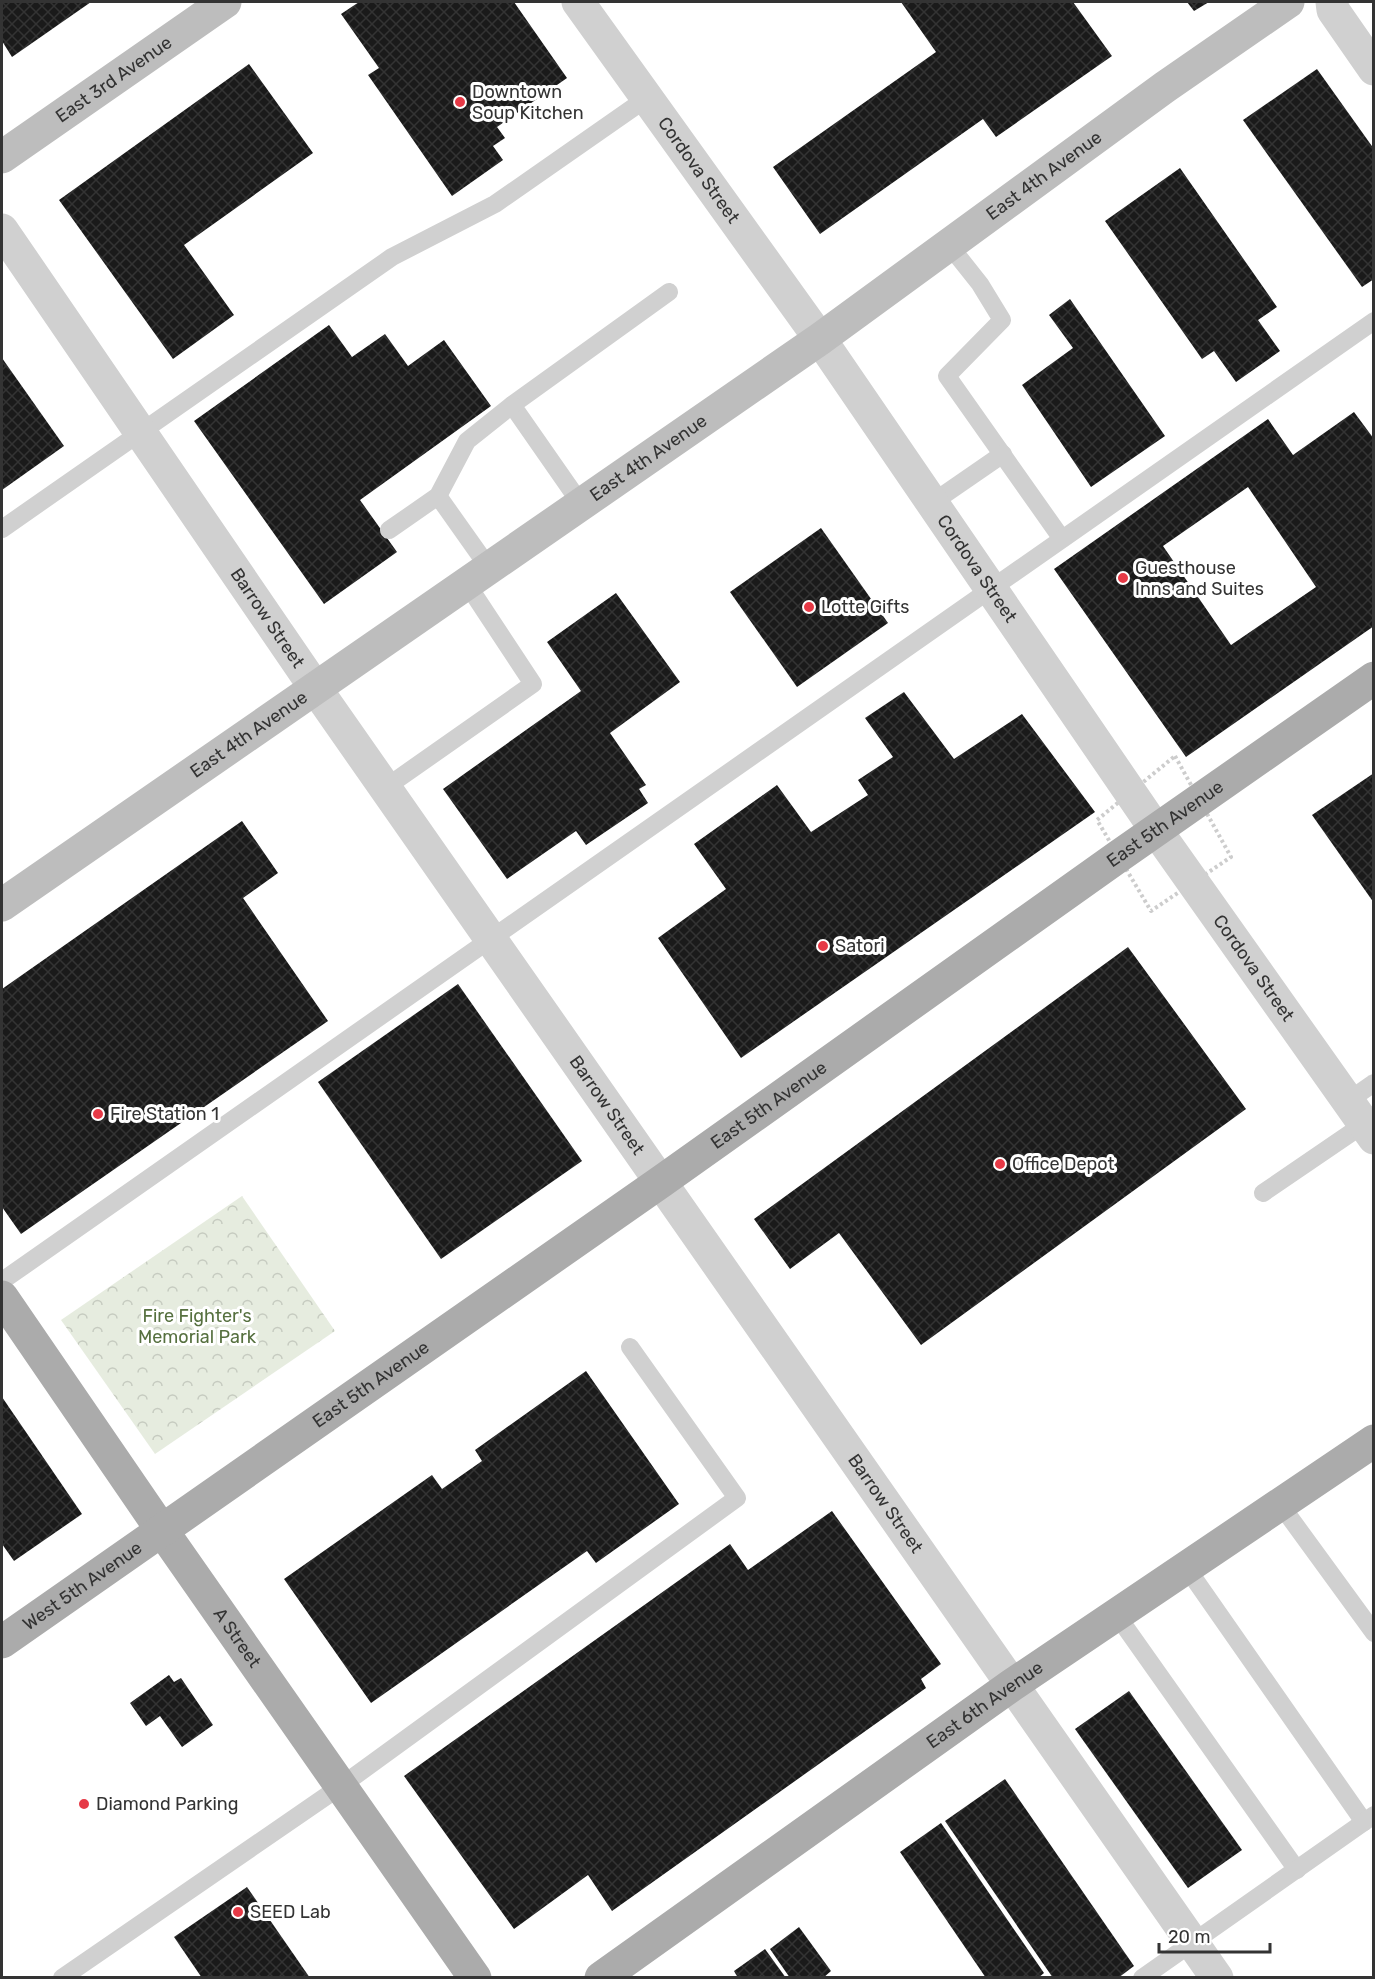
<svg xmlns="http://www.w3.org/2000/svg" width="1375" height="1979" font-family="Rubik,sans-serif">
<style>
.park{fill:url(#park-crowns)}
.building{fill:url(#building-cross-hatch);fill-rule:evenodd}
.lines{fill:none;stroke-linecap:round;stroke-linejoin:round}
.path{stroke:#cdcdcd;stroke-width:4;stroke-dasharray:3 3;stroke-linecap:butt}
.lane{stroke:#d0d0d0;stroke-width:18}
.street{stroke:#d0d0d0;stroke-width:33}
.secondary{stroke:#bdbdbd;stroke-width:33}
.primary{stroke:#ababab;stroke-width:33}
.poi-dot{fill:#e63946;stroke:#fff;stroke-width:2}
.labels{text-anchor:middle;stroke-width:6;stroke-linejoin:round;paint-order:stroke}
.street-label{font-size:18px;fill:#333;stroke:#fff}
.poi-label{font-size:18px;fill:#333;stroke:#fff;text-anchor:start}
.park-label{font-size:18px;fill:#56703f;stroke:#fff}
</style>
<defs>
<pattern id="park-crowns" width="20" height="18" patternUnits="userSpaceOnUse" patternTransform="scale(1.5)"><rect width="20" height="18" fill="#e6ecdf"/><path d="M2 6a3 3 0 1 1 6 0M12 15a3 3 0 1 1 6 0" fill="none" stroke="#c6cbc0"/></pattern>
<pattern id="building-cross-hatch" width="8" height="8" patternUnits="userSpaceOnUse" patternTransform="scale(1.5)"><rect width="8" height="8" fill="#1a1a1a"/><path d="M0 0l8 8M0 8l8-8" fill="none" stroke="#333"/></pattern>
</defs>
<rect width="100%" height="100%" fill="#fff"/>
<path class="park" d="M242,1196L335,1331L155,1454L61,1320Z"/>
<g class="building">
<path d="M2,2H91L12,57L2,41Z"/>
<path d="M359,2H514L567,78L497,127L505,138L493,146L503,160L452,196L368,75L379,68L341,14Z"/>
<path d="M901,2H1073L1112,56L996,137L983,119L820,234L773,167L936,52Z"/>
<path d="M1187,2H1209L1194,11Z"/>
<path d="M249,64L313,153L184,245L234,315L173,359L59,200Z"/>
<path d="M1317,69L1374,149V279L1362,287L1243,120Z"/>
<path d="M1180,168L1277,307L1258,320L1280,351L1236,382L1214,351L1202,359L1105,221Z"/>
<path d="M1070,299L1165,436L1091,487L1022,385L1073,348L1049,315Z"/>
<path d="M329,325L352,357L385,334L408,366L444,340L491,406L360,500L397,552L324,604L194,421Z"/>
<path d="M2,358L64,446L2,490Z"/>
<path d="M1354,412L1374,439V626L1186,757L1054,569L1268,419L1293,455ZM1248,487L1316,587L1231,645L1163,546Z"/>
<path d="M821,528L888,623L797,687L730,592Z"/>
<path d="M616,593L680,682L610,733L646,785L639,789L648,803L586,845L576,831L507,879L443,789L581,691L547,642Z"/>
<path d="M904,692L954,759L1022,714L1095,812L741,1058L658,938L726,889L694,844L777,785L811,832L868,795L858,780L893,757L865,718Z"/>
<path d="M1374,773V903L1312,815Z"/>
<path d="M242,821L278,873L243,898L328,1021L21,1234L2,1207V989Z"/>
<path d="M1128,947L1246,1109L921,1345L839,1233L790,1269L754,1219Z"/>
<path d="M458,984L582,1161L441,1259L318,1082Z"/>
<path d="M586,1371L679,1504L596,1563L587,1551L371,1703L284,1579L432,1475L442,1489L482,1461L475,1450Z"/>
<path d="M2,1397L82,1514L14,1561L2,1544Z"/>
<path d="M832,1511L941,1664L921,1679L926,1688L612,1911L588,1875L514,1929L404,1776L730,1544L748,1570Z"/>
<path d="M169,1675L174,1682L181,1678L213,1725L182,1747L160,1716L146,1726L130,1703Z"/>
<path d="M1129,1691L1242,1850L1188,1888L1075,1729Z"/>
<path d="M1005,1779L1134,1966L1118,1978H1053L945,1821Z"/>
<path d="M941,1823L1044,1973L1038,1978H986L900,1852Z"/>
<path d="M247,1887L310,1978H202L174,1937Z"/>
<path d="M799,1927L831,1971L823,1978H790L770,1949Z"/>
<path d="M765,1949L786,1978H738L734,1971Z"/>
</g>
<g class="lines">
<path class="path" d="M1175,756L1231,857L1151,911L1097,820Z"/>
<g class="lane">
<path d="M949,245L980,284L1002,320L947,376L1062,539"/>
<path d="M438,496L489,568"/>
<path d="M932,503L1003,454"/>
<path d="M581,504L512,405L669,292"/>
<path d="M2,529L392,257L495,204L647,98"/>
<path d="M389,530L438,496L467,441L512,405"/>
<path d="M385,788L533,684L467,584"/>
<path d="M1348,1101L1374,1083"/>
<path d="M1263,1193L1364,1124"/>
<path d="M2,1281L1374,321"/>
<path d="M1280,1504L1374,1633"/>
<path d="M1186,1567L1364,1822"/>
<path d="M1116,1614L1297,1870"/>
<path d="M62,1978L341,1786L737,1498L630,1347"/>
<path d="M1142,1978L1374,1815"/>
</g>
<g class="street">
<path id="s1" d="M578,2L820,339L1156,830L1374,1138"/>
<path d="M1332,2L1333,10L1374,69"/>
<path id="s2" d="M2,230L316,689L1217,1978"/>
</g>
<g class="secondary">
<path id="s3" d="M2,157L225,2"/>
<path id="s4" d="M2,905L820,339L1165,87L1288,2"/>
</g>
<g class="primary">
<path id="s5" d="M2,1297L161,1529L475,1978"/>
<path id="s6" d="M2,1642L662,1181L1119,856L1374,678"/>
<path id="s7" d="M601,1978L1012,1685L1374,1441"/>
</g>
</g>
<g class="poi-dot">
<circle cx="460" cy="102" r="6"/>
<circle cx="1123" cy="578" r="6"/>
<circle cx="809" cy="607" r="6"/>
<circle cx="823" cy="946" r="6"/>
<circle cx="98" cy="1114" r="6"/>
<circle cx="1000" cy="1164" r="6"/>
<circle cx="84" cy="1804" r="6"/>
<circle cx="238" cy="1912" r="6"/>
</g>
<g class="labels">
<g class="street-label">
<text dy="6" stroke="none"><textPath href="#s3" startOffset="136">East 3rd Avenue</textPath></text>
<text dy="6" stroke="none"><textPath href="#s1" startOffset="207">Cordova Street</textPath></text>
<text dy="6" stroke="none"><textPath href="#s4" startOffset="1272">East 4th Avenue</textPath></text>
<text dy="6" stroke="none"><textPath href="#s4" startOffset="786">East 4th Avenue</textPath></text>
<text dy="6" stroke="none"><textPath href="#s1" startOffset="693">Cordova Street</textPath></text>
<text dy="6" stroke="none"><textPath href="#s2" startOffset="470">Barrow Street</textPath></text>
<text dy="6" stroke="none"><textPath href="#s4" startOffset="300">East 4th Avenue</textPath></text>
<text dy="6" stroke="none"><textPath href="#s6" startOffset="1422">East 5th Avenue</textPath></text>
<text dy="6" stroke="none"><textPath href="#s1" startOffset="1179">Cordova Street</textPath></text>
<text dy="6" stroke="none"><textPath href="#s2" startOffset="1064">Barrow Street</textPath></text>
<text dy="6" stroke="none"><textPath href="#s6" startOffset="936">East 5th Avenue</textPath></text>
<text dy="6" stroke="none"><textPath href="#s6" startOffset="450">East 5th Avenue</textPath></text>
<text dy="6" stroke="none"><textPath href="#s2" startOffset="1550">Barrow Street</textPath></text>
<text dy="6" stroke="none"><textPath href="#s6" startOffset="98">West 5th Avenue</textPath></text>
<text dy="6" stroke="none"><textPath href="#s5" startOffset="414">A Street</textPath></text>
<text dy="6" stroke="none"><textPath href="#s7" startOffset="471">East 6th Avenue</textPath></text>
</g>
<g class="poi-label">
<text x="472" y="98">Downtown<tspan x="472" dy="21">Soup Kitchen</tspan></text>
<text x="1135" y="574">Guesthouse<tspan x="1135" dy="21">Inns and Suites</tspan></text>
<text x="821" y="613">Lotte Gifts</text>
<text x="835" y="952">Satori</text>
<text x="110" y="1120">Fire Station 1</text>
<text x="1012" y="1170">Office Depot</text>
<text x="96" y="1810">Diamond Parking</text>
<text x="250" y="1918">SEED Lab</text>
</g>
<g class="park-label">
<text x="197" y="1322">Fire Fighter's<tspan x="197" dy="21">Memorial Park</tspan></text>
</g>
</g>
<rect width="1375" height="1979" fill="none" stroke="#333333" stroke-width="6"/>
<path d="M1159 1943v9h111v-9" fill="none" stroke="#333333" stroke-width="3"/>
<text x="1168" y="1943" font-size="18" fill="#333333" stroke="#ffffff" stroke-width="4.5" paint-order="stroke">20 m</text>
</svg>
